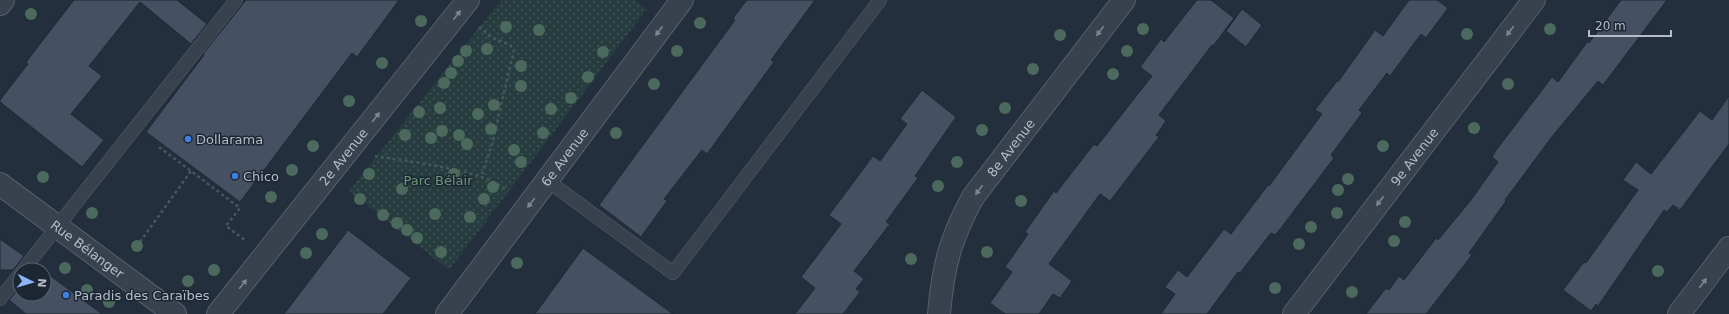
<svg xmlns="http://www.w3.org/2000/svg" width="1729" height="314" font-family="'DejaVu Sans',sans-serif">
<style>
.park{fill:url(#park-dots)}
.building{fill:#455162;stroke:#1f2835}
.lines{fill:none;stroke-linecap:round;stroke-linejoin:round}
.service-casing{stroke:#565f6c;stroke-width:14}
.minor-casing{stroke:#565f6c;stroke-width:24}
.tertiary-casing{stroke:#565f6c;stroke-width:24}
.path{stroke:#44595c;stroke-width:2.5;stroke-dasharray:3 3;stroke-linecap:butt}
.service{stroke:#38414e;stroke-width:13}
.minor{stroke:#38414e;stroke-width:22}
.tertiary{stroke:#38414e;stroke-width:22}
.tree{fill:#4b6a5d}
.oneway{fill:#7c8592}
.shop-dot{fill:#3f7fe0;stroke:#1d2633;stroke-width:1.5}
.labels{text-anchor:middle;stroke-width:3;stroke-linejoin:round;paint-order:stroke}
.poi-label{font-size:13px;fill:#b4bcc9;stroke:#1d2633;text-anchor:start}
.street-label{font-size:13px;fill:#b4bcc9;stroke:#1d2633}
.park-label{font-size:13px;fill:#6b9a76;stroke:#1d2633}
</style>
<defs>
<pattern id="park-dots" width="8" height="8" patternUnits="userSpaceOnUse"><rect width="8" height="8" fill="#263c3f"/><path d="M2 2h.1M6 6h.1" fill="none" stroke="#435659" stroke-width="1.8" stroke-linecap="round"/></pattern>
</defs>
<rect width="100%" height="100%" fill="#242f3e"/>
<path class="park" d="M501,0H635L647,9L449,270L349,191Z"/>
<g class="building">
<path d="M74,0H177L207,24L191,44L140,2L89,66L102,76L71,114L104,140L82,167L0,102V100L28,64L26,62Z"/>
<path d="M246,0H399L357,57L352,53L240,202L146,132L204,55L203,54Z"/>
<path d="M747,0H815L771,60L774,62L707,154L702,150L664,199L667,201L641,237L599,205L735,20L733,18Z"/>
<path d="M1197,0H1211L1234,18L1213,46L1212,45L1159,115L1166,121L1156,135L1159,137L1110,201L1100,194L1049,264L1072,281L1060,298L1053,294L1039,314H1005L990,303L1012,272L1005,267L1028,234L1025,232L1054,191L1056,193L1094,144L1097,146L1152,76L1140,67L1161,39L1164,42Z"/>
<path d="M1409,0H1437L1448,8L1426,38L1421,34L1390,76L1387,73L1359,110L1362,113L1331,155L1334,158L1281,228L1275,235L1271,233L1240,273L1238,272L1207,314H1161L1175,294L1165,287L1178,270L1187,277L1224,229L1231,234L1268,185L1269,186L1322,114L1315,110L1337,81L1338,82L1375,30L1383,36Z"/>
<path d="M1621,0H1667L1603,85L1598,81L1551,138L1505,200L1506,201L1469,253L1472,255L1426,314H1366L1386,288L1389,290L1399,276L1404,280L1436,238L1438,240L1471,200L1498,162L1492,157L1497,149L1552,77L1558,82L1588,41L1589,43Z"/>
<path d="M1242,9L1262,25L1246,47L1226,31Z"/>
<path d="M922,90L956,117L915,176L918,178L886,222L890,224L854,271L864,279L856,289L860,292L843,314H795L815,288L801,277L841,224L829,215L873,156L880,161L907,124L900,119Z"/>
<path d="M1729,96V144L1680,210L1673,205L1667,212L1664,210L1598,306L1596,304L1591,311L1563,290L1584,262L1586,263L1638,190L1623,180L1636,162L1651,174L1700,111L1712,120Z"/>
<path d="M348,230L411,278L383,314H284Z"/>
<path d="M0,239L24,256L13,270H0Z"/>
<path d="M583,248L673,314H535Z"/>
<path d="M44,271L76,295L102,314H26L9,300L20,287V294H44Z"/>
</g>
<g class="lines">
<defs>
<g id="service">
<path d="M548,181L673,273L880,0"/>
<path d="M23,270L236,0"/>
<path d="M0,299L20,274"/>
</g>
<g id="minor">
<path d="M0,4L3,0"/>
<path id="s1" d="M218,314L468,0"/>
<path id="s2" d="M447,314L682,0"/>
<path id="s3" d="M939,314C943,267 950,239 973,197L1124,0"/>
<path id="s4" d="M1294,314L1534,0"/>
<path d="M1679,314L1729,248"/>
</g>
<g id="tertiary">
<path id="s5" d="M0,184L175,314"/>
</g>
</defs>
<use href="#service" class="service-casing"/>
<use href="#minor" class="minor-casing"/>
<use href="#tertiary" class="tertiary-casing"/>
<g class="path">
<path d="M479,27L491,37L510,45L514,50L492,144L481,177"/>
<path d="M159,147L240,208L226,226L245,240"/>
<path d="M375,156C410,162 482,169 508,191"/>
<path d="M140,242L191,171"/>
</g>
<use href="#service" class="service"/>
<use href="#minor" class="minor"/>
<use href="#tertiary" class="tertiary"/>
</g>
<g class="tree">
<circle cx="31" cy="14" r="6"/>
<circle cx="421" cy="21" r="6"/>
<circle cx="700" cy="23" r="6"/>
<circle cx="506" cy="27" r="6"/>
<circle cx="1143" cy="29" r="6"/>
<circle cx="1550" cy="29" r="6"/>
<circle cx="539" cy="30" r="6"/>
<circle cx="1467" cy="34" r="6"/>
<circle cx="1060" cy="35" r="6"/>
<circle cx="487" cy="49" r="6"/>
<circle cx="466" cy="51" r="6"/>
<circle cx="677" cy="51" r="6"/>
<circle cx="1127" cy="51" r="6"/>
<circle cx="603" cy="52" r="6"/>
<circle cx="458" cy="61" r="6"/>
<circle cx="382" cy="63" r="6"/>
<circle cx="521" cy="66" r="6"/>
<circle cx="1033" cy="69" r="6"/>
<circle cx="451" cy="73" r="6"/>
<circle cx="1113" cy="74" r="6"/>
<circle cx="588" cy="77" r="6"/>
<circle cx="444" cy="83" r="6"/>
<circle cx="654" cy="84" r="6"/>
<circle cx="1508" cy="84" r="6"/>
<circle cx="521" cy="86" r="6"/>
<circle cx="571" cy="98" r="6"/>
<circle cx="349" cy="101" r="6"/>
<circle cx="494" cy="105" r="6"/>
<circle cx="440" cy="108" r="6"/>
<circle cx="1005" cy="108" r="6"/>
<circle cx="551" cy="109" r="6"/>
<circle cx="419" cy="112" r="6"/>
<circle cx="478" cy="114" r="6"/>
<circle cx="1474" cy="128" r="6"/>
<circle cx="491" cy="129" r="6"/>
<circle cx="982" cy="130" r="6"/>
<circle cx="442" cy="131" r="6"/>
<circle cx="543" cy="133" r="6"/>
<circle cx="616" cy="133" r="6"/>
<circle cx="405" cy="135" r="6"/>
<circle cx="459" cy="135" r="6"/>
<circle cx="431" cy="138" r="6"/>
<circle cx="467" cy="144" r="6"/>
<circle cx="313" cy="146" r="6"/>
<circle cx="1383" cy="146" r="6"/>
<circle cx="514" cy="150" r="6"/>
<circle cx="521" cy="162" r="6"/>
<circle cx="957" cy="162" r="6"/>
<circle cx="292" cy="170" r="6"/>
<circle cx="369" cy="174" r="6"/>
<circle cx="454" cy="174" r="6"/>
<circle cx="43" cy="177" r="6"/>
<circle cx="1348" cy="179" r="6"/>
<circle cx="938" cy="186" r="6"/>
<circle cx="493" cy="187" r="6"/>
<circle cx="402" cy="189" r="6"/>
<circle cx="1338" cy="190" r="6"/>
<circle cx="271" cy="197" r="6"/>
<circle cx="360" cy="199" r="6"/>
<circle cx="484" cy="199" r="6"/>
<circle cx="1021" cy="201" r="6"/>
<circle cx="92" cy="213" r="6"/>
<circle cx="1337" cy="213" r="6"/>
<circle cx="435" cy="214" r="6"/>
<circle cx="383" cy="215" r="6"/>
<circle cx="470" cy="217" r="6"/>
<circle cx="1405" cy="222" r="6"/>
<circle cx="397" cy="223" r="6"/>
<circle cx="1311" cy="227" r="6"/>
<circle cx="407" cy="230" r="6"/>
<circle cx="322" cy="234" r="6"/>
<circle cx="417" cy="238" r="6"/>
<circle cx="1394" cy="241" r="6"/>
<circle cx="1299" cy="244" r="6"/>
<circle cx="137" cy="246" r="6"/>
<circle cx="441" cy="252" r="6"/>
<circle cx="987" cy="252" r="6"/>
<circle cx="306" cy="253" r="6"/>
<circle cx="911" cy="259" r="6"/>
<circle cx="517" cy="263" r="6"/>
<circle cx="65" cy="268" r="6"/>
<circle cx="214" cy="270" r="6"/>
<circle cx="1658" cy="271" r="6"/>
<circle cx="188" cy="281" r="6"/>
<circle cx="1275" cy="288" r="6"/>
<circle cx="87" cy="290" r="6"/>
<circle cx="1352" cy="292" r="6"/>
<circle cx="109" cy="302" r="6"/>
</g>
<defs><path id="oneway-solid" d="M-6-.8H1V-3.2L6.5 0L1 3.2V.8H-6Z"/></defs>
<g class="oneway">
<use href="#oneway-solid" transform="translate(457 15) rotate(-52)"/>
<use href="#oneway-solid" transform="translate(659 31) rotate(127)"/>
<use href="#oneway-solid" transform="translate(1100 31) rotate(127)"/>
<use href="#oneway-solid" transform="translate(1510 31) rotate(127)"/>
<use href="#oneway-solid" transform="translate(376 117) rotate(-52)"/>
<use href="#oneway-solid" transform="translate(979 190) rotate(127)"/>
<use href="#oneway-solid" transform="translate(1380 201) rotate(127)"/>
<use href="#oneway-solid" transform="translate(531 203) rotate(127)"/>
<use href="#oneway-solid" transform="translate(1703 283) rotate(-53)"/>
<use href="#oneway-solid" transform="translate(243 284) rotate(-51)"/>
</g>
<g class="shop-dot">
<circle cx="188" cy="139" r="4"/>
<circle cx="235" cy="176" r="4"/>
<circle cx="66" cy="295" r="4"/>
</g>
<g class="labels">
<g class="poi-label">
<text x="196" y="144">Dollarama</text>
<text x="243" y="181">Chico</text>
<text x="74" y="300">Paradis des Caraïbes</text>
</g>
<g class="street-label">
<text dy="5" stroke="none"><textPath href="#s3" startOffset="185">8e Avenue</textPath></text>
<text dy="5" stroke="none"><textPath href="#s1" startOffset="201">2e Avenue</textPath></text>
<text dy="5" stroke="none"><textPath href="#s2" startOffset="196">6e Avenue</textPath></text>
<text dy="5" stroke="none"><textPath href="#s4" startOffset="198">9e Avenue</textPath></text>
<text dy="5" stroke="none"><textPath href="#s5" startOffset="109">Rue Bélanger</textPath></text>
</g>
<g class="park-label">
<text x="438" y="185">Parc Bélair</text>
</g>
</g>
<g transform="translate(32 282) rotate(95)"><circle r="19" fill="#1d2633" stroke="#59626f"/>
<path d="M0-3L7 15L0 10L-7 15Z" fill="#8ab4f8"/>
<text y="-6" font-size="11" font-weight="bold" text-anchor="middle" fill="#b4bcc9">N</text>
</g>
<path d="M1589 30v6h82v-6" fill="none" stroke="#b4bcc9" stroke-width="2"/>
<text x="1595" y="30" font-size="12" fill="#b4bcc9" stroke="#1d2633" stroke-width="3" paint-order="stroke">20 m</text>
</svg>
